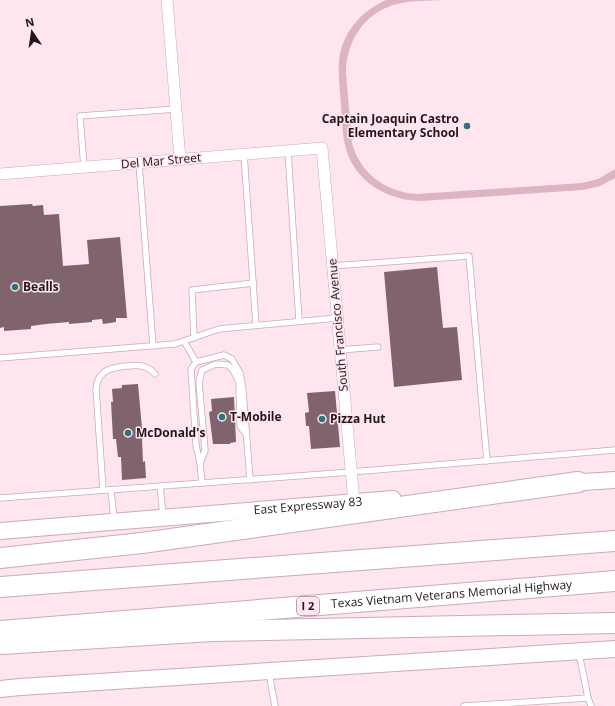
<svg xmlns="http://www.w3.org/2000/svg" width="615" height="706" font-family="'Open Sans',sans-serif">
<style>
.green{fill:#ddb5c2}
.building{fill:#80646d}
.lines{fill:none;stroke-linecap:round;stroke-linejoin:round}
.service-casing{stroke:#caabb5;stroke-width:7}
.minor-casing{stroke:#caabb5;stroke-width:12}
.secondary-casing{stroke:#caabb5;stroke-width:18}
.motorway-casing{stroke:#caabb5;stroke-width:22}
.service{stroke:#fff;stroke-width:5.5}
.minor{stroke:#fff;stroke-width:11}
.secondary{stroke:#fff;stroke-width:16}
.motorway{stroke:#fff;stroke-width:20}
.poi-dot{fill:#2d7281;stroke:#ffe5ed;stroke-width:1.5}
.labels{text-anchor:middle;stroke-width:3;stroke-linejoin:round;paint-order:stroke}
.shield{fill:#ffe5ed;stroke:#645459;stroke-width:1}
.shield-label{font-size:11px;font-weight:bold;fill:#21161a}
.poi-label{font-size:12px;font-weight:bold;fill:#21161a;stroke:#ffe5ed;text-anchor:start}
.street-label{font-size:12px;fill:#21161a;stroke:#ffe5ed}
</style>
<rect width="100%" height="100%" fill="#ffe5ed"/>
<path class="green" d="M386,0H443C428,1 412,0 397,4C365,12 346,41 346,73L352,143C360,173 385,192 417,194L582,183L598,179L615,169V178L600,186L583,190L422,201C387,201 353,181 345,145C342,132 342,118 341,105C340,91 338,77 339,62C341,34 361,11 386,0Z"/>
<g class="building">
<path d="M32,204L33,206L43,205L44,215L59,214L63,266L89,264L87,240L120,237L127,318H116V322L103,324L102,319L92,320V322L69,324V322L46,324L31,326V329L4,331V327L0,328V206Z"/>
<path d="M437,267L443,328L457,327L462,380L394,387L384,272Z"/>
<path d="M138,384L143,439H142L143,462L145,461L146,478L122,480L121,457H118L116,439H113L111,402H113L112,389L122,388V385Z"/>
<path d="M335,391L340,447L311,449L309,426H306L305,413L309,412L307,393Z"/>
<path d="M234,397L236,442L230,443V444H213L209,412L212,411L211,399Z"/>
</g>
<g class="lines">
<defs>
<g id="service">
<path d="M288,151L299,321"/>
<path d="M244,154L256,325"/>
<path d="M139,163L153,346"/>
<path d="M84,167L80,116L176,109"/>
<path d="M332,266L469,256L487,461"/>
<path d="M194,338L192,290L254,283"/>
<path d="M184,341L196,362"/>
<path d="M340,350L378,347"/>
<path d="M0,358L175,344L219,329L337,318"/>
<path d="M200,463L205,451L199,382L202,370L216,364L228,365L233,370L239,382L240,426L245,433"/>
<path d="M202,483L200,463L196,445L191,369L196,362L224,355L232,359L240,373L243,391L250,480"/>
<path d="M160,486L163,516"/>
<path d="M103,490L96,389C98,370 110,368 126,366C138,365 146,364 155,374"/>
<path d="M111,490L114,520"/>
<path d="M0,498L351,472L615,450"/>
<path d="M269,673L275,706"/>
<path d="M588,698L591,706"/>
<path d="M464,706L588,698L579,653"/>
</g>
<g id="minor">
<path d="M167,0L180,159"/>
<path d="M0,174L322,148L354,502"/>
</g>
<g id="secondary">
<path d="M566,483L615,480"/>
<path id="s1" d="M0,531L393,499"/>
<path d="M0,689L20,687L615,649"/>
</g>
<g id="motorway">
<path d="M0,558L142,543L578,482"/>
<path d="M0,587L615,541"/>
<path id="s2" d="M0,631L615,581"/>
<path d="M2,644L212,631L615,623"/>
</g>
</defs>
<use href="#service" class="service-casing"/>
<use href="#minor" class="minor-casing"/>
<use href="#secondary" class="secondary-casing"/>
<use href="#motorway" class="motorway-casing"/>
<use href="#service" class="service"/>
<use href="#minor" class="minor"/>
<use href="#secondary" class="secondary"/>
<use href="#motorway" class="motorway"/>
</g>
<g class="poi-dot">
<circle cx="467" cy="126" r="4"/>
<circle cx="15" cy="287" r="4"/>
<circle cx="222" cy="417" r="4"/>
<circle cx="322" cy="419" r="4"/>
<circle cx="128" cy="433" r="4"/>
</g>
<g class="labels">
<rect class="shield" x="297" y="597" width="22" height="18" rx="3"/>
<g class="shield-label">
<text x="308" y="610">I 2</text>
</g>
<g class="poi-label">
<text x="459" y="123" text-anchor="end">Captain Joaquin Castro<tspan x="459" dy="14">Elementary School</tspan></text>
<text x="23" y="291">Bealls</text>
<text x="230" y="421">T-Mobile</text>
<text x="330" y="423">Pizza Hut</text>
<text x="136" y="437">McDonald's</text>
</g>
<g class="street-label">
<text transform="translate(161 161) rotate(-5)" y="4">Del Mar Street</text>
<text transform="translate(338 325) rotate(-95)" y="4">South Francisco Avenue</text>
<text dy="4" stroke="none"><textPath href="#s1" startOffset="309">East Expressway 83</textPath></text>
<text dy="4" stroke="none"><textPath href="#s2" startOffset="453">Texas Vietnam Veterans Memorial Highway</textPath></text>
</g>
</g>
<g transform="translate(32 32) rotate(347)" stroke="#ffe5ed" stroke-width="3" paint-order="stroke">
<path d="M0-3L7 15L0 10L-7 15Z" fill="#21161a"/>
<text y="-6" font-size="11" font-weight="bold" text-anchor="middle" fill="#21161a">N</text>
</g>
</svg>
